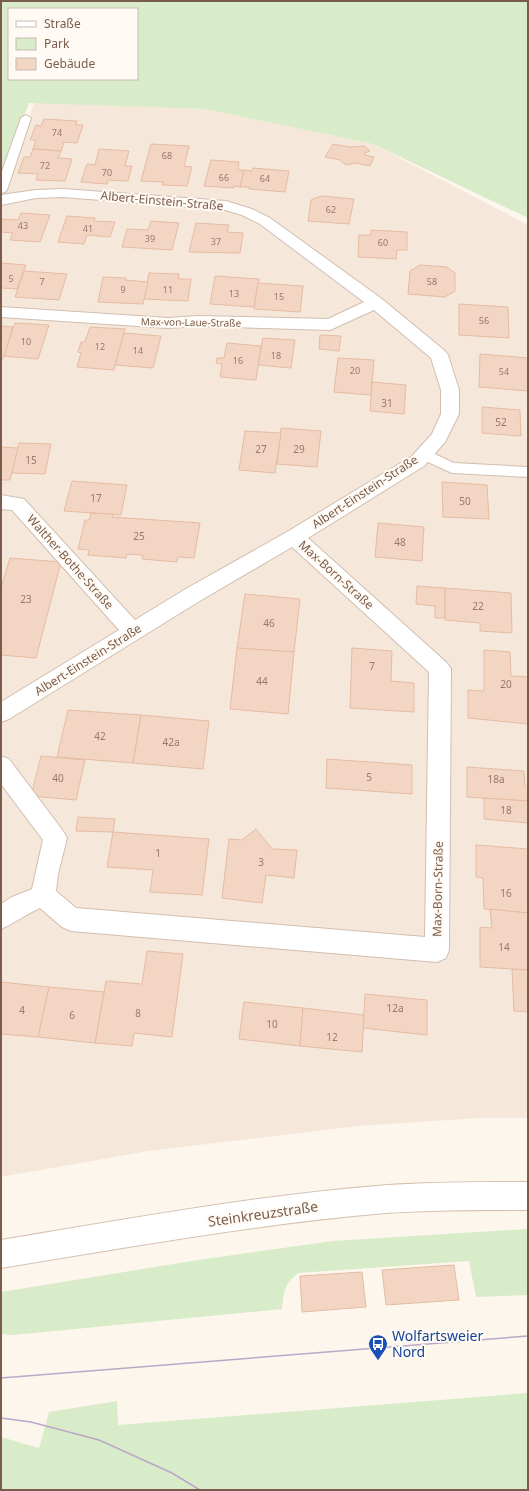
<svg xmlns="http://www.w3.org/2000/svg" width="529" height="1491" font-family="'Noto Sans',sans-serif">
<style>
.residential{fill:#f5e8da}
.green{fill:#d8ecc9;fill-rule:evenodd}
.building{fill:#f3d5c3;stroke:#e6bba3}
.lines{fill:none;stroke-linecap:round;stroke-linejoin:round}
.lane-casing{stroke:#d1beb0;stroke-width:2}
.street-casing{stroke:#d1beb0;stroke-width:2}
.secondary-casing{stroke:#d6c0b0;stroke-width:2}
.lane{fill:#fff;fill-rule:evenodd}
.street{fill:#fff;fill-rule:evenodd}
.secondary{fill:#fff;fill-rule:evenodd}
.tram{stroke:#b9a8c9;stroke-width:1.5}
.labels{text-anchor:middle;stroke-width:4;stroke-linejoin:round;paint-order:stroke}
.far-number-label{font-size:9px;fill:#987a6a}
.far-street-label{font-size:10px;fill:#7a5c4d;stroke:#fffaf3}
.number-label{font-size:10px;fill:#987a6a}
.street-label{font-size:12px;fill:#7a5c4d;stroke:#fffaf3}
.near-street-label{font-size:14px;fill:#7a5c4d;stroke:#fffaf3}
.near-transit-label{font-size:14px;fill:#164399;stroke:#fffaf3;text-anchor:start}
</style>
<rect width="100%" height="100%" fill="#fdf6ec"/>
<path class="residential" d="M34,102L205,109L373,144L528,225V1118H479L358,1126L148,1151L1,1177V196L18,156Z"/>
<g class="green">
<path d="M1,1H528V218L373,144L205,109L29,103L1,173ZM9,9H137V79H9Z"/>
<path d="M528,1229V1295L476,1297L469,1261L299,1273C284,1283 284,1292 282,1309L13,1335L1,1334V1292L198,1260L333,1241Z"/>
<path d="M528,1393V1490H1V1437L39,1448L49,1412L117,1401L118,1425Z"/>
</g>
<g class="building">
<path d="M44,119L77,121L76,125H83L77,143L64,142L61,151L33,149L36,140H30L36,125L41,126Z"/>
<path d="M151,144L189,146L184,166L192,167L187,186L162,185L163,182L141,181Z"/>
<path d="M333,144L350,147L364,146L370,151L365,153V155L374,157L370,166L355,163L346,165L340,160L325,157Z"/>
<path d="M33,149L61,151L58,158L72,159L65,181L36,180L38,174L18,173L24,157H30Z"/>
<path d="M99,149L129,151L125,166H132L128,181L108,180L107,184L81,182L87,164L95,165Z"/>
<path d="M211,160L239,162L238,170H244L240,187L234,186V188L204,186Z"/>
<path d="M253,168L289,171L285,192L249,189V187H240L244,170L252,171Z"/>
<path d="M321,196L354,199L349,224L308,221L311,200Z"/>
<path d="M21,213L50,215L40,242L10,240L13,233L1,232V219L18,220Z"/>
<path d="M67,216L95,218L94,221L115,222L110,237L87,235L84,244L58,242Z"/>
<path d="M151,221L179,223L172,250L122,247L127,229L148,230Z"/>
<path d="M196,223L229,225L227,232L243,233L240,253L189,252Z"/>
<path d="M371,230L407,232V250H397L396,259L358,257L359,235H371Z"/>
<path d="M1,263L26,265L17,289L1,288Z"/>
<path d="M420,265L447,267L455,273V291L445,297L408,294L410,271Z"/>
<path d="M24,271L67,274L59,300L15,297Z"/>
<path d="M149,273L179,274L178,279H191L188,301L144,299Z"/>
<path d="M215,276L259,279L254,307L210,304Z"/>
<path d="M103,277L126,278L125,280L148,282L143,304L98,302Z"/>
<path d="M258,283L303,286L300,312L254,309Z"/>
<path d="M459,304L508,307L509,338L459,335Z"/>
<path d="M15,323L49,325L38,359L3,356Z"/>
<path d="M1,326L13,327L3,359H1Z"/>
<path d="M90,327L125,329L114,370L77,367L81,353L78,352L81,342H85Z"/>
<path d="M124,333L161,336L153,368L115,365Z"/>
<path d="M320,335L341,336L339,351L319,349Z"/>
<path d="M263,338L295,340L291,368L258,365Z"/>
<path d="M227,343L261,346L256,380L220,377L222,364L216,363L217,358H224Z"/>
<path d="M480,354L528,358V391L479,387Z"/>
<path d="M338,358L374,360L371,395L334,392Z"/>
<path d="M372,382L406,385L404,414L370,411Z"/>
<path d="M482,407L520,410L521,436L482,433Z"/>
<path d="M281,428L321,431L317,467L277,464Z"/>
<path d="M245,431L281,433L275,473L239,470Z"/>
<path d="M19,443L51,444L45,474L11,473Z"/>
<path d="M1,447L18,448L10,480H1Z"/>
<path d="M72,481L127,485L121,515L64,511Z"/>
<path d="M442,482L487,485L489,519L443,517Z"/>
<path d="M91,513L113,514L112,517L200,523L194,558L178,557L177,562L142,559L143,555L127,554L126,558L88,555L89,550L78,549L85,520H89Z"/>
<path d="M378,523L424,527L422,561L375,557Z"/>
<path d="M10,558L61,562L36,658L1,655V588Z"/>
<path d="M417,586L445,588V618H435V606L416,604Z"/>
<path d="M445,588L511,593L512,633L480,631V623L445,620Z"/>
<path d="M245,594L300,599L294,652L237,648Z"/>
<path d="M237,648L294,652L288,714L230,709Z"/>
<path d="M352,648L392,651L391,681L414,683V712L350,708Z"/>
<path d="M484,650L510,652L511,676L528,677V724L468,718V690L484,691Z"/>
<path d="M68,710L141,715L133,763L57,757Z"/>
<path d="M141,715L209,721L203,769L133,763Z"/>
<path d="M41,756L85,760L76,800L31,796Z"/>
<path d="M327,759L412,765V794L326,788Z"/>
<path d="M467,767L524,771L525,786H528V801L467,797Z"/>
<path d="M484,798L528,801V823L484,819Z"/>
<path d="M78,817L115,819L113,832L76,831Z"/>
<path d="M256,829L272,849L297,850L294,878L266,875L262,903L222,898L229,839L242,840Z"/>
<path d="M113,832L209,839L202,895L150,892L153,870L107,867Z"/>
<path d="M476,845L528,849V913L484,909L483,878L476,877Z"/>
<path d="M490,909L528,913V970L480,967V927L492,928Z"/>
<path d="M147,951L183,954L172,1037L134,1033L132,1046L95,1043L106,981L142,984Z"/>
<path d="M512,969L528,970V1012L514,1011Z"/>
<path d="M1,982L49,987L38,1037L1,1034Z"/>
<path d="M49,987L104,992L95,1043L38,1037Z"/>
<path d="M365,994L427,1000V1035L363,1028Z"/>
<path d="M244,1002L303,1008L300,1046L239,1039Z"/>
<path d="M303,1008L364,1015L362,1052L300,1046Z"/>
<path d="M454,1265L459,1300L386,1305L382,1270Z"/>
<path d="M362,1272L366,1307L302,1312L300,1276Z"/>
</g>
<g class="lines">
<defs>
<g id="lane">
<path d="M26,115L31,118L7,190L5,192L1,193V174L21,118Z"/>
<path d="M424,449L454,463L528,467V477L452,473L419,458L417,454L419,450Z"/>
</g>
<path id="street" d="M63,189L226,201L252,209L270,218L382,299L445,351L448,355L459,390V414L445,442L424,466L308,538L447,663L451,669L449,950L446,958L437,962L71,931L62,927L40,908C26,914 15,923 1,929V904L12,897L32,889L43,840L1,784V756L9,759L63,831L67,838L58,874L56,891L76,908L425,937L429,672L292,547L198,602L9,719L1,722V702L119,630L12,510L1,509V495L24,499L135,620L184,590L287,532L412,456L432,434L441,414V390L431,358L374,310L330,330L198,326L168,328L1,317V307L168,318L198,316L328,319L364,302L260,224L242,215L225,210L63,197L36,198L1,205V195L36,190Z"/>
<path id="secondary" d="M528,1182V1210C481,1210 433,1210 386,1213C257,1224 129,1247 1,1268V1240C129,1219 258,1195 388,1185C435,1182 481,1182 528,1182Z"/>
</defs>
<use href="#lane" class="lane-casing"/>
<use href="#street" class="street-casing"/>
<use href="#secondary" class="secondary-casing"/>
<use href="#lane" class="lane"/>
<use href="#street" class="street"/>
<use href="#secondary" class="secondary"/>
<g class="tram">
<path d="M1,1378L528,1336"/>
<path d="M1,1418L31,1422L99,1440L172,1473L200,1490"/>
</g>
</g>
<defs>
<symbol id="bus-pin" viewBox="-11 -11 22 30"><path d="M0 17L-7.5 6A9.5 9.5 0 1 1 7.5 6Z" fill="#1a4fb4" stroke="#fffaf3"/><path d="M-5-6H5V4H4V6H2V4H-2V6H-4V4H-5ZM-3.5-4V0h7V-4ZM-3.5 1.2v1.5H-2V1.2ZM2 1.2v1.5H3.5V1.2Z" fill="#fff"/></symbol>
</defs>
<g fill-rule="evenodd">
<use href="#bus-pin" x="367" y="1333" width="22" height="30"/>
</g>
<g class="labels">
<g class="far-number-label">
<text x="57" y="136">74</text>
<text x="167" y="159">68</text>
<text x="45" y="169">72</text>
<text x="107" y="176">70</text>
<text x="224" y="181">66</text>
<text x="265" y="182">64</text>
<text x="331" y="213">62</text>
<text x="23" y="229">43</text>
<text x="88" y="232">41</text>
<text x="150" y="242">39</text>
<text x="216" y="245">37</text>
<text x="383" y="246">60</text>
<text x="11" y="282">5</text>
<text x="42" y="285">7</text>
<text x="432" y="285">58</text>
<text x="123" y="293">9</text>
<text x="168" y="293">11</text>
<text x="234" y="297">13</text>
<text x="279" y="300">15</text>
<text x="484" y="324">56</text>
<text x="26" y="345">10</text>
<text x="100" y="350">12</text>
<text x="138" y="354">14</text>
<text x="276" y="359">18</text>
<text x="238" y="364">16</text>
<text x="355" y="374">20</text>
<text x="504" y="375">54</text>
</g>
<g class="far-street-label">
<text transform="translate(191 322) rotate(1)" y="4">Max-von-Laue-Straße</text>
</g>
<g class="number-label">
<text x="387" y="407">31</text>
<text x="501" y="426">52</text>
<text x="261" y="453">27</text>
<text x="299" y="453">29</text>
<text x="31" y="464">15</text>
<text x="96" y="502">17</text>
<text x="465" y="505">50</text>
<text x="139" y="540">25</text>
<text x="400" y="546">48</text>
<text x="26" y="603">23</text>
<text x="478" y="610">22</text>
<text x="269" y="627">46</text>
<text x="372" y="670">7</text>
<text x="262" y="685">44</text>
<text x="506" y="688">20</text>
<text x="100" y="740">42</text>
<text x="171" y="746">42a</text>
<text x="369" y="781">5</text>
<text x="58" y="782">40</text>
<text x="496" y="783">18a</text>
<text x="506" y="814">18</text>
<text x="158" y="857">1</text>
<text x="261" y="866">3</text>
<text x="506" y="897">16</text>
<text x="504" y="951">14</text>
<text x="395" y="1012">12a</text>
<text x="22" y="1014">4</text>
<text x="138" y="1017">8</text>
<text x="72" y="1019">6</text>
<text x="272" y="1028">10</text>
<text x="332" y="1041">12</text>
</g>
<g class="street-label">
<text transform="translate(162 201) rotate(5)" y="4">Albert-Einstein-Straße</text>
<text transform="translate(365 492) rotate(-33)" y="4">Albert-Einstein-Straße</text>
<text transform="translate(70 562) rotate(48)" y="4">Walther-Bothe-Straße</text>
<text transform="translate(336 575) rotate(42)" y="4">Max-Born-Straße</text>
<text transform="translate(88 660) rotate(-32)" y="4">Albert-Einstein-Straße</text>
<text transform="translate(438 889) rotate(-89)" y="4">Max-Born-Straße</text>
</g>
<g class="near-street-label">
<text transform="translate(263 1214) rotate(-8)" y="5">Steinkreuzstraße</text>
</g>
<g class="near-transit-label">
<text x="392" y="1341">Wolfartsweier<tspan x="392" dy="16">Nord</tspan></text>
</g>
</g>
<rect width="529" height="1491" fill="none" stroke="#7a5c4d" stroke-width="4"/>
<rect x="8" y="8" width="130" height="72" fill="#fffaf3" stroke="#cabbb1"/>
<rect x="16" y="21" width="20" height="6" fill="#ffffff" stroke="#cabbb1"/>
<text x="44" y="28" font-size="12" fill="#7a5c4d">Straße</text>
<rect x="16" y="38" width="20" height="12" fill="#d8ecc9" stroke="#cabbb1"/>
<text x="44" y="48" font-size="12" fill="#7a5c4d">Park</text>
<rect x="16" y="58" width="20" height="12" fill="#f3d5c3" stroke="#cabbb1"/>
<text x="44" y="68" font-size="12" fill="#7a5c4d">Gebäude</text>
</svg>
